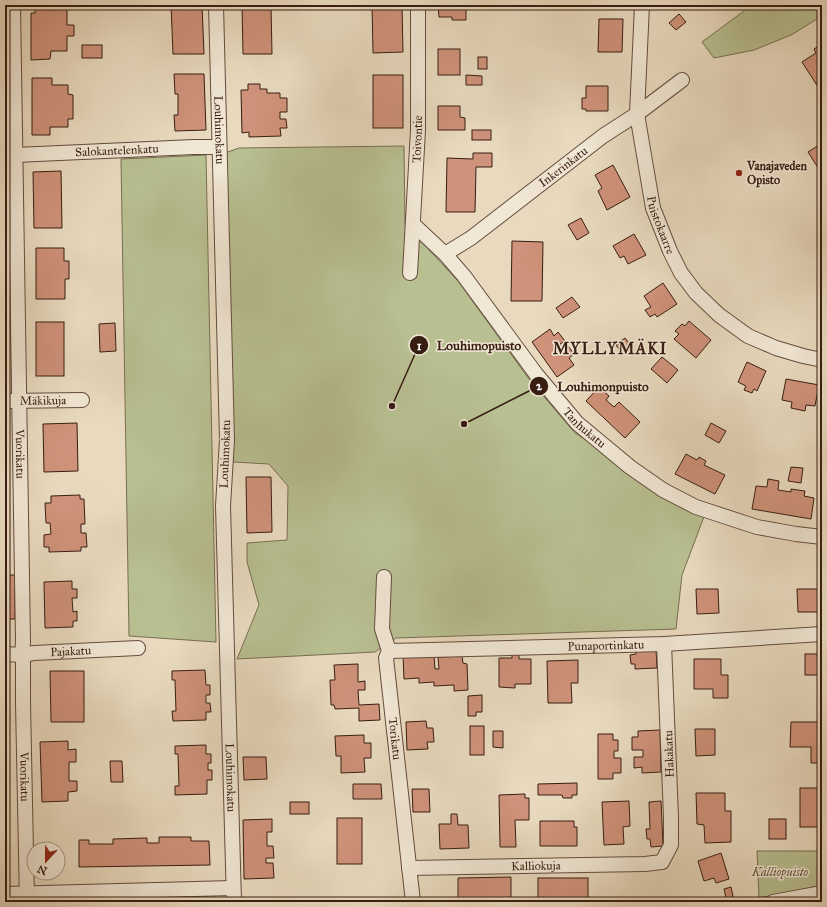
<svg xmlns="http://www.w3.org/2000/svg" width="827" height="907" font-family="'IM FELL Great Primer',serif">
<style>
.green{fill:#b8bf91;stroke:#786e52}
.building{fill:#cf927a;stroke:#381d12}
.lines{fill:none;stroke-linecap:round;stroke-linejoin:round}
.minor-casing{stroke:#644c3d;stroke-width:16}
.minor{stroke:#f1e7d5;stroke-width:14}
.poi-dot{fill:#8f2418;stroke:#f1e7d5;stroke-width:1.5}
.labels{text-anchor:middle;stroke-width:3;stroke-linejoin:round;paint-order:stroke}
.street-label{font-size:12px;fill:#381d12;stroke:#f1e7d5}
.poi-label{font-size:12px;font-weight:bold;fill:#381d12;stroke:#f1e7d5;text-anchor:start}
.park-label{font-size:12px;font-style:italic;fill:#5e4e38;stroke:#f1e7d5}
.district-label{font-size:16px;font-weight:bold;letter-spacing:1px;fill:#381d12;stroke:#f1e7d5}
.leader{fill:none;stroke:#381d12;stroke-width:1.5}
.callout-dot{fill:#381d12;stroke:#f1e7d5;stroke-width:1.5}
.mark-label{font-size:12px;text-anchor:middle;font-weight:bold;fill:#fff}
.callout-label{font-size:13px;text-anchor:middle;font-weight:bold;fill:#381d12;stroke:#f1e7d5;stroke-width:3;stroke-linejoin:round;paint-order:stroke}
</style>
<rect width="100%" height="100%" fill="#e9dabf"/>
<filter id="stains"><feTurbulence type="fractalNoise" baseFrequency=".005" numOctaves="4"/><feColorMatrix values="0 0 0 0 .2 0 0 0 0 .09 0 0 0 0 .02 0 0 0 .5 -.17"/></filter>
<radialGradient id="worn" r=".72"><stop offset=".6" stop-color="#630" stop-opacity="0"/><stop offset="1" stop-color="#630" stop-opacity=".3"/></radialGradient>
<g class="green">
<path d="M752,5H822V16L791,35L754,50L714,58L702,42Z"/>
<path d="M404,146L405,224L458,281L529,379L575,433L588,441L625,470L705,514L682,575L676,629L396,638L375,652L237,659L259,605L247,562V543L287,540L288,486L269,464L233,462L225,153L239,148Z"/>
<path d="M206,155L216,642L129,636L121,159Z"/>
<path d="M757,851H822V885L759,898Z"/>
</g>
<g class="building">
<path d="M35,5H51V10L67,9V25H74V36H67V51H51L50,59L31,60V13H35Z"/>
<path d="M171,5H202L204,54H173Z"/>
<path d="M242,5H271L272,54H243Z"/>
<path d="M372,5H402L403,52L373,53Z"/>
<path d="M438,5H456V8L466,7V20H452V17H439Z"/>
<path d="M669,5H696V8L669,7Z"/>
<path d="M679,14L686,22L676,30L669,23Z"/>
<path d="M599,19H623L622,52H598Z"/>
<path d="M822,44V93L802,62L816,53L814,49Z"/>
<rect x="82" y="45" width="20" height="13"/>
<rect x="438" y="49" width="22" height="26"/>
<rect x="478" y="57" width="9" height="12"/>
<path d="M174,74H204L206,130L175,131L174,115H178V94H175Z"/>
<rect x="373" y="75" width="30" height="53"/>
<path d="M466,75L482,76V85H466Z"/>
<path d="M32,78H52V85H68V94L73,95V119H68V127H50V135H32Z"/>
<path d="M248,84H260V89H267V93H280V98H287V112H280V119H286L287,128H280L281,136L249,137V132L242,133L241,90H248Z"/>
<path d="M586,86H608V111H586V109H582V98H586Z"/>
<path d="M438,106H460V117L465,118V130H438Z"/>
<rect x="472" y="130" width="19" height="10"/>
<path d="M822,143V174L808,152Z"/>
<path d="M473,153H492V167H476L475,212H446L447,158L473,159Z"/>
<path d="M613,165L630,197L607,210L598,191L602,188L595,175Z"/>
<path d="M61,171L62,228H34L33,172Z"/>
<path d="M581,218L589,233L577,240L568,225Z"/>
<path d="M634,234L646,255L628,264L624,256L620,258L613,246Z"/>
<path d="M512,241L543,242L542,301H511Z"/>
<path d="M36,248H64V261H69V279H65V299H36Z"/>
<path d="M663,283L677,304L657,317L655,314L650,317L645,310L651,307L644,296Z"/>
<path d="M572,297L580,307L563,318L556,308Z"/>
<path d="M689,321L711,340L696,358L674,339L679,334L675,331L682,324L685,326Z"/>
<rect x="36" y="322" width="28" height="54"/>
<path d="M115,323L116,351L100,352L99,324Z"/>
<path d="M550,329L554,336L558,332L565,341L560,344L563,349L568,346L574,354L569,358L574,365L557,377L532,342Z"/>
<path d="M625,338L630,344L621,352L616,345Z"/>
<path d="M662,357L678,370L667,383L651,369Z"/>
<path d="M747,362L766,371L757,391L754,389L752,393L744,390L746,386L738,382Z"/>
<path d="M786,379L819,385L815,406L806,405L805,411L791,408L792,402L782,400Z"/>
<path d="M599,387L609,396L606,400L614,407L619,402L640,422L625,438L586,401Z"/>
<path d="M5,421L6,475H5Z"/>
<path d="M77,423L78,471L44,472L43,424Z"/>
<path d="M711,423L726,431L719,443L705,435Z"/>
<path d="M686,454L697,460L699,457L706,461L704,465L725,475L715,494L675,474Z"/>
<path d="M791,467L803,468L801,483L788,481Z"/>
<path d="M246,477H271L272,532L247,533Z"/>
<path d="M768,479L779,481L778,490L791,492V489L805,491L804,496L814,498L811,519L752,509L756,486L767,487Z"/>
<path d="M80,495V499H84L85,524H81V533H86L87,547H81V551L49,552V547H44V535L51,534L50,523H46L45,503H51V496Z"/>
<rect x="5" y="496" width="2" height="10"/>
<rect x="5" y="575" width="10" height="44"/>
<path d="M72,581V589H77V598H72L73,612L77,611V621H73V627L45,628L44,582Z"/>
<path d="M696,589H718L719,613L697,614Z"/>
<path d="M797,589H822V612H798Z"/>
<path d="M636,649H656L657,668L635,669V664H631L630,655L636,654Z"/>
<path d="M512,654H519V659H531V684H515V688L499,687V658H512Z"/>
<rect x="805" y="654" width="17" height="21"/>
<path d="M434,655L435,669H439L438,657L462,656L463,663L467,664L468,690L454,691V685L434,686V682L419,683V678L404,679L403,656Z"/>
<path d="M694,659H721V675H728V698H713V689H694Z"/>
<path d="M578,660V683H571L572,703H548L547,661Z"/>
<path d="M358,664V682L365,681V690H358L359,705L379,704L380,720L359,721V708L335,709L334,705H331L330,680H335L334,665Z"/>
<path d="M205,670L206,685H210V695H206V703H210L211,712H206V720L173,721L172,711H176L175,680H172V671Z"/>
<path d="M50,671H84V722H51Z"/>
<path d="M482,695V712H476V716H468V696Z"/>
<path d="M426,721L427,728H433L434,742H427L428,749L407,750L406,722Z"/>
<path d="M791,722H822V763H811V747H790Z"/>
<rect x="470" y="726" width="14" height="29"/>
<path d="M695,729H715V755L696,756Z"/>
<path d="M660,730L661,772L642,773V767L634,768V757H643V750H632V737H638V731Z"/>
<path d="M493,731H503V748L493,747Z"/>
<path d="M598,734H613V740H618V751H614V758H621V773H613V779H598Z"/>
<path d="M364,735V743H371V758H364L365,772L341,773V756H336L335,736Z"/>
<path d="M68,741V750L76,749V762H69V781H77V791L68,792V801L42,802L40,742Z"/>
<path d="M206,745V754H211V763H208V770H212V780H207V794L175,795V786H179L178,754H175V746Z"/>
<path d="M243,757H266L267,779L244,780Z"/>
<path d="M110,761H122L123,782H111Z"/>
<path d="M577,783V795H572V798H563L562,795H538V784Z"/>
<path d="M353,784H381L382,799H353Z"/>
<rect x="800" y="788" width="22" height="39"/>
<path d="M412,789H429L430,812H413Z"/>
<path d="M696,793H725V811H731V842L705,843L704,825L697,824Z"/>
<path d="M525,794V798H529V820H515L516,847H500L499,795Z"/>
<path d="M629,801L630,826L623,827L624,844L604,845L602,802Z"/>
<path d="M661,801L663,846L651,847L650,839H647L646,829H650L649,802Z"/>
<rect x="290" y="802" width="19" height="12"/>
<path d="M451,814H457L458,825H468L469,848L440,849L439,824H451Z"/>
<rect x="337" y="818" width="25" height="46"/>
<path d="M272,819V832H267V846H273L274,858H266V863H273L274,878L244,879L243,820Z"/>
<rect x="769" y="819" width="17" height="20"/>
<path d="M540,821H574V827H577V846H540Z"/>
<path d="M159,837H191V841H209L210,865L79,867V840H89V844H113V839L147,838V843H159Z"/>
<path d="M721,853L729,879L716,883L714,878L704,881L698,861Z"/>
<path d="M511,877V902H458V878Z"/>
<rect x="538" y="878" width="50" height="24"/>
<path d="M731,887L734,901L727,902L724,889Z"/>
</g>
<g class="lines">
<defs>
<g id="minor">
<path id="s1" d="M13,5L23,641L22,655L23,661V703L27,902"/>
<path id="s2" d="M216,5L227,440L223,506L234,902"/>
<path id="s3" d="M642,5L637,114L653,208L670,251L681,273L696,293L719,315L748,336L776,348L803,356L822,360"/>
<path id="s4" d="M15,155L194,147H219"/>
<path id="s5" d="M413,224L445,254L464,276L536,374L577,423L630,467L663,490L696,507L757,527L796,534L822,537"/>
<path id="s6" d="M445,254L471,238L603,136L637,114L682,80"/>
<path id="s7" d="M410,273L418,130V5"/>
<path id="s8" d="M5,401L82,400"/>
<path id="s9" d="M384,577L382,629L389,651L386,658L413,902"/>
<path id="s10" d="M389,651L664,644L822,634"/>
<path id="s11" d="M5,654L22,655L34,653L138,648"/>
<path id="s12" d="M409,868L645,864L662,862L671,845V817L664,644"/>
<path d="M5,894L233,888"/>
<path d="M773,902L822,893"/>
</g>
</defs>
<use href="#minor" class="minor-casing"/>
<use href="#minor" class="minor"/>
</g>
<circle class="poi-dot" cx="739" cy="173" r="4"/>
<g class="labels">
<g class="street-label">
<text dy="4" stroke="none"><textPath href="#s2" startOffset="125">Louhimokatu</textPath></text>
<text dy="4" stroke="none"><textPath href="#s7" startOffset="134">Toivontie</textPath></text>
<text dy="4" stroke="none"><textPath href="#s4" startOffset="102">Salokantelenkatu</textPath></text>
<text dy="4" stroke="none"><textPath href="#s6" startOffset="147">Inkerinkatu</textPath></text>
<text dy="4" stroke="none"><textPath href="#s3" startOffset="223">Puistokaarre</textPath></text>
<text dy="4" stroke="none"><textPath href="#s8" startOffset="38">Mäkikuja</textPath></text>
<text dy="4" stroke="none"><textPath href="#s5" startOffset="267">Tanhukatu</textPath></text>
<text dy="4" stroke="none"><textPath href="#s1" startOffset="449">Vuorikatu</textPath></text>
<text transform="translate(225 454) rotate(-88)" y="4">Louhimokatu</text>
<text dy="4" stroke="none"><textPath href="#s10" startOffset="217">Punaportinkatu</textPath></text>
<text dy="4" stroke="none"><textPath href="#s11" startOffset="66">Pajakatu</textPath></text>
<text dy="4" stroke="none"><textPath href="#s9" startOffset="164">Torikatu</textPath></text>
<text transform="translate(669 754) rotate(-92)" y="4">Hakakatu</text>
<text dy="4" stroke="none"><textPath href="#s1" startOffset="772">Vuorikatu</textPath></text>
<text dy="4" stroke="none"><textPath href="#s2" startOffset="773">Louhimokatu</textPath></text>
<text dy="4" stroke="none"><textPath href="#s12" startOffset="127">Kalliokuja</textPath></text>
</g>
<g class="poi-label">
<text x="747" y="170">Vanajaveden<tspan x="747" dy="14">Opisto</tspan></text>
</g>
<g class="park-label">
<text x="780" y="876">Kalliopuisto</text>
</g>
<g class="district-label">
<text x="610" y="354">MYLLYMÄKI</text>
</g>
</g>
<path class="leader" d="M392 406L419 345M464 424L539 386"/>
<g class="callout-dot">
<circle cx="392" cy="406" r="4"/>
<circle cx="464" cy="424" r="4"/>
<circle cx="419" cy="345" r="10"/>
<circle cx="539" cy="386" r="10"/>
</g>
<g class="mark-label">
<text x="419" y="350">1</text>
<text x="539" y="390">2</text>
</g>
<g class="callout-label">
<text x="479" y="350">Louhimopuisto</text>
<text x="603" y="391">Louhimonpuisto</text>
</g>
<rect width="827" height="907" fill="none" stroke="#e9dabf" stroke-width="20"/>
<rect x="6" y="6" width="815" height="895" fill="none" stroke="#381d12" stroke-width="2"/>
<rect x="10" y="10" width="807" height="887" fill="none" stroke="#381d12"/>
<g transform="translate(46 861) rotate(202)"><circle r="19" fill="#f1e7d5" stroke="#a79687"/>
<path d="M0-3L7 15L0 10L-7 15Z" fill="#8f2418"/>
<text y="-6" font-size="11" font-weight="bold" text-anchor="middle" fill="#381d12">N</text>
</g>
<rect width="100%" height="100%" filter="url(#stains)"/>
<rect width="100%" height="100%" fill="url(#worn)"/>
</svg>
